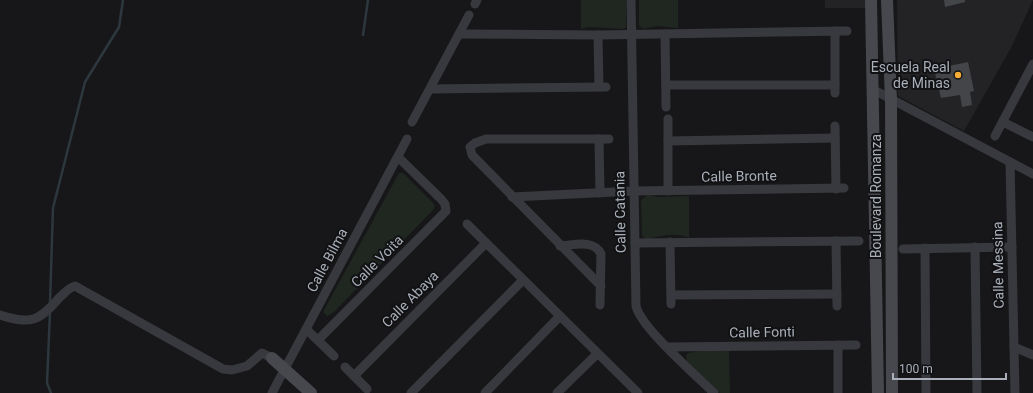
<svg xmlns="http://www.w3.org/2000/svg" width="1033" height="393" font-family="Roboto,sans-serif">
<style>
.built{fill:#232326}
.green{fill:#1f2720}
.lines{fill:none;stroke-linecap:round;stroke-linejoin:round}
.stream{stroke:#2d373e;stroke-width:2.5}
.building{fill:#434549}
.street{stroke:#38393e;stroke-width:9}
.secondary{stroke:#46484e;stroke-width:12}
.poi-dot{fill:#f3ac35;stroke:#121214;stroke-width:1.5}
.labels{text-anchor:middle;stroke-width:4;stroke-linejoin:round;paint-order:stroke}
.poi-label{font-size:14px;fill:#a9afb9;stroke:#121214;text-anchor:end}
.street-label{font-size:14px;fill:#a9afb9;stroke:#121214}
</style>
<rect width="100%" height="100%" fill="#171719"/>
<g class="built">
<path d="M825,0H866L867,8H825Z"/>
<path d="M897,0H1033L1012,46L964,131L898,96Z"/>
</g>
<g class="green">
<path d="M581,0H626V27L624,29L588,27L581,29Z"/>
<path d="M639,0H678V28L657,26L643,29L639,25Z"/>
<path d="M399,173H403L435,205L434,209L333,313L327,316L324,313V310Z"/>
<path d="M648,195L658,197L689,196V238C674,231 660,237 646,239L642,236L641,200Z"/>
<path d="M700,351H729L730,393H720L687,361L686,356L688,353Z"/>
</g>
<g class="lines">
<g class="stream">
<path d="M363,35L368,0"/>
<path d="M50,303L53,208L85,82L119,27L123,0"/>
<path d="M50,312L47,383L51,393"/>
</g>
</g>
<g class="building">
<path d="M944,0H965V2L945,7Z"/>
<path d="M968,62L974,91L970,92L972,105L962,107L960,95L941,98L934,69Z"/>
</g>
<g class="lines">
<g class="street">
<path d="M631,0L636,306C641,328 696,375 714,393"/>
<path d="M475,4L477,0"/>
<path d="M460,34L598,35L847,31"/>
<path d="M665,34L666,107"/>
<path d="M598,35L599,87"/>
<path d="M666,85H835"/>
<path d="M430,89L606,87"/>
<path d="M874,90L1033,174"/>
<path d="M835,93V31"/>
<path d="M668,119V191"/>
<path d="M412,122L469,15"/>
<path d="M1003,122L1033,137"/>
<path d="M835,126L836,189"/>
<path d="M995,136L1033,64"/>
<path d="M599,139L600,193"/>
<path d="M668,141L835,138"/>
<path d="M1010,162L1015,393"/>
<path d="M512,197L634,191L844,188"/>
<path d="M467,224L638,393"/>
<path d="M836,241L837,306"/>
<path d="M670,242L671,304"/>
<path d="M635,243L859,241"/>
<path d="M560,246C574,245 594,239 601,254L600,305"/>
<path d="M975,247L977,393"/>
<path d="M925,248L926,393"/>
<path d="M903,249L1012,247"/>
<path d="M601,286L472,155L470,147L475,143L486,139H609"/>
<path d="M671,295L837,294"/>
<path d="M0,315C32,325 39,321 60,297C65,293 68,288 75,286L223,369L232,370L247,366L262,353L272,358"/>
<path d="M306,329L334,356"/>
<path d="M318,340L446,211L445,204L441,199L398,157"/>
<path d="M667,347L856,345"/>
<path d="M1014,347L1033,355"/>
<path d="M345,367L367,389"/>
<path d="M354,376L486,243"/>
<path d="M272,393L407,139"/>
<path d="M411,393L523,280"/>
<path d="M485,393L560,316"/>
<path d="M557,393L597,354"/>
<path d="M838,393V345"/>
</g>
<g class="secondary">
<path d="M871,0L878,393"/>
<path d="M887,0L891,100L892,393"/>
<path d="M272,358L311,393"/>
</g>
</g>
<circle class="poi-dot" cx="958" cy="75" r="4"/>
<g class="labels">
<g class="poi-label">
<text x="950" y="72">Escuela Real<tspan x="950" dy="16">de Minas</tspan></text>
</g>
<g class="street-label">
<text transform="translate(739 176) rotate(-1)" y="5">Calle Bronte</text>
<text transform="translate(876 196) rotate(-90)" y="5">Boulevard Romanza</text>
<text transform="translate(620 212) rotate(-91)" y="5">Calle Catania</text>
<text transform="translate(327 260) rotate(-62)" y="5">Calle Bilma</text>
<text transform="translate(377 261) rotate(-45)" y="5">Calle Voita</text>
<text transform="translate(998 265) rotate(-91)" y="5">Calle Messina</text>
<text transform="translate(410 299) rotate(-45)" y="5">Calle Abaya</text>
<text transform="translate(762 332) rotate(-1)" y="5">Calle Fonti</text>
</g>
</g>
<path d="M893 373v6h113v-6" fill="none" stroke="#a9afb9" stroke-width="2"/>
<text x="899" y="373" font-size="12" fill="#a9afb9" stroke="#121214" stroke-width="3" paint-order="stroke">100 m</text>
</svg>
